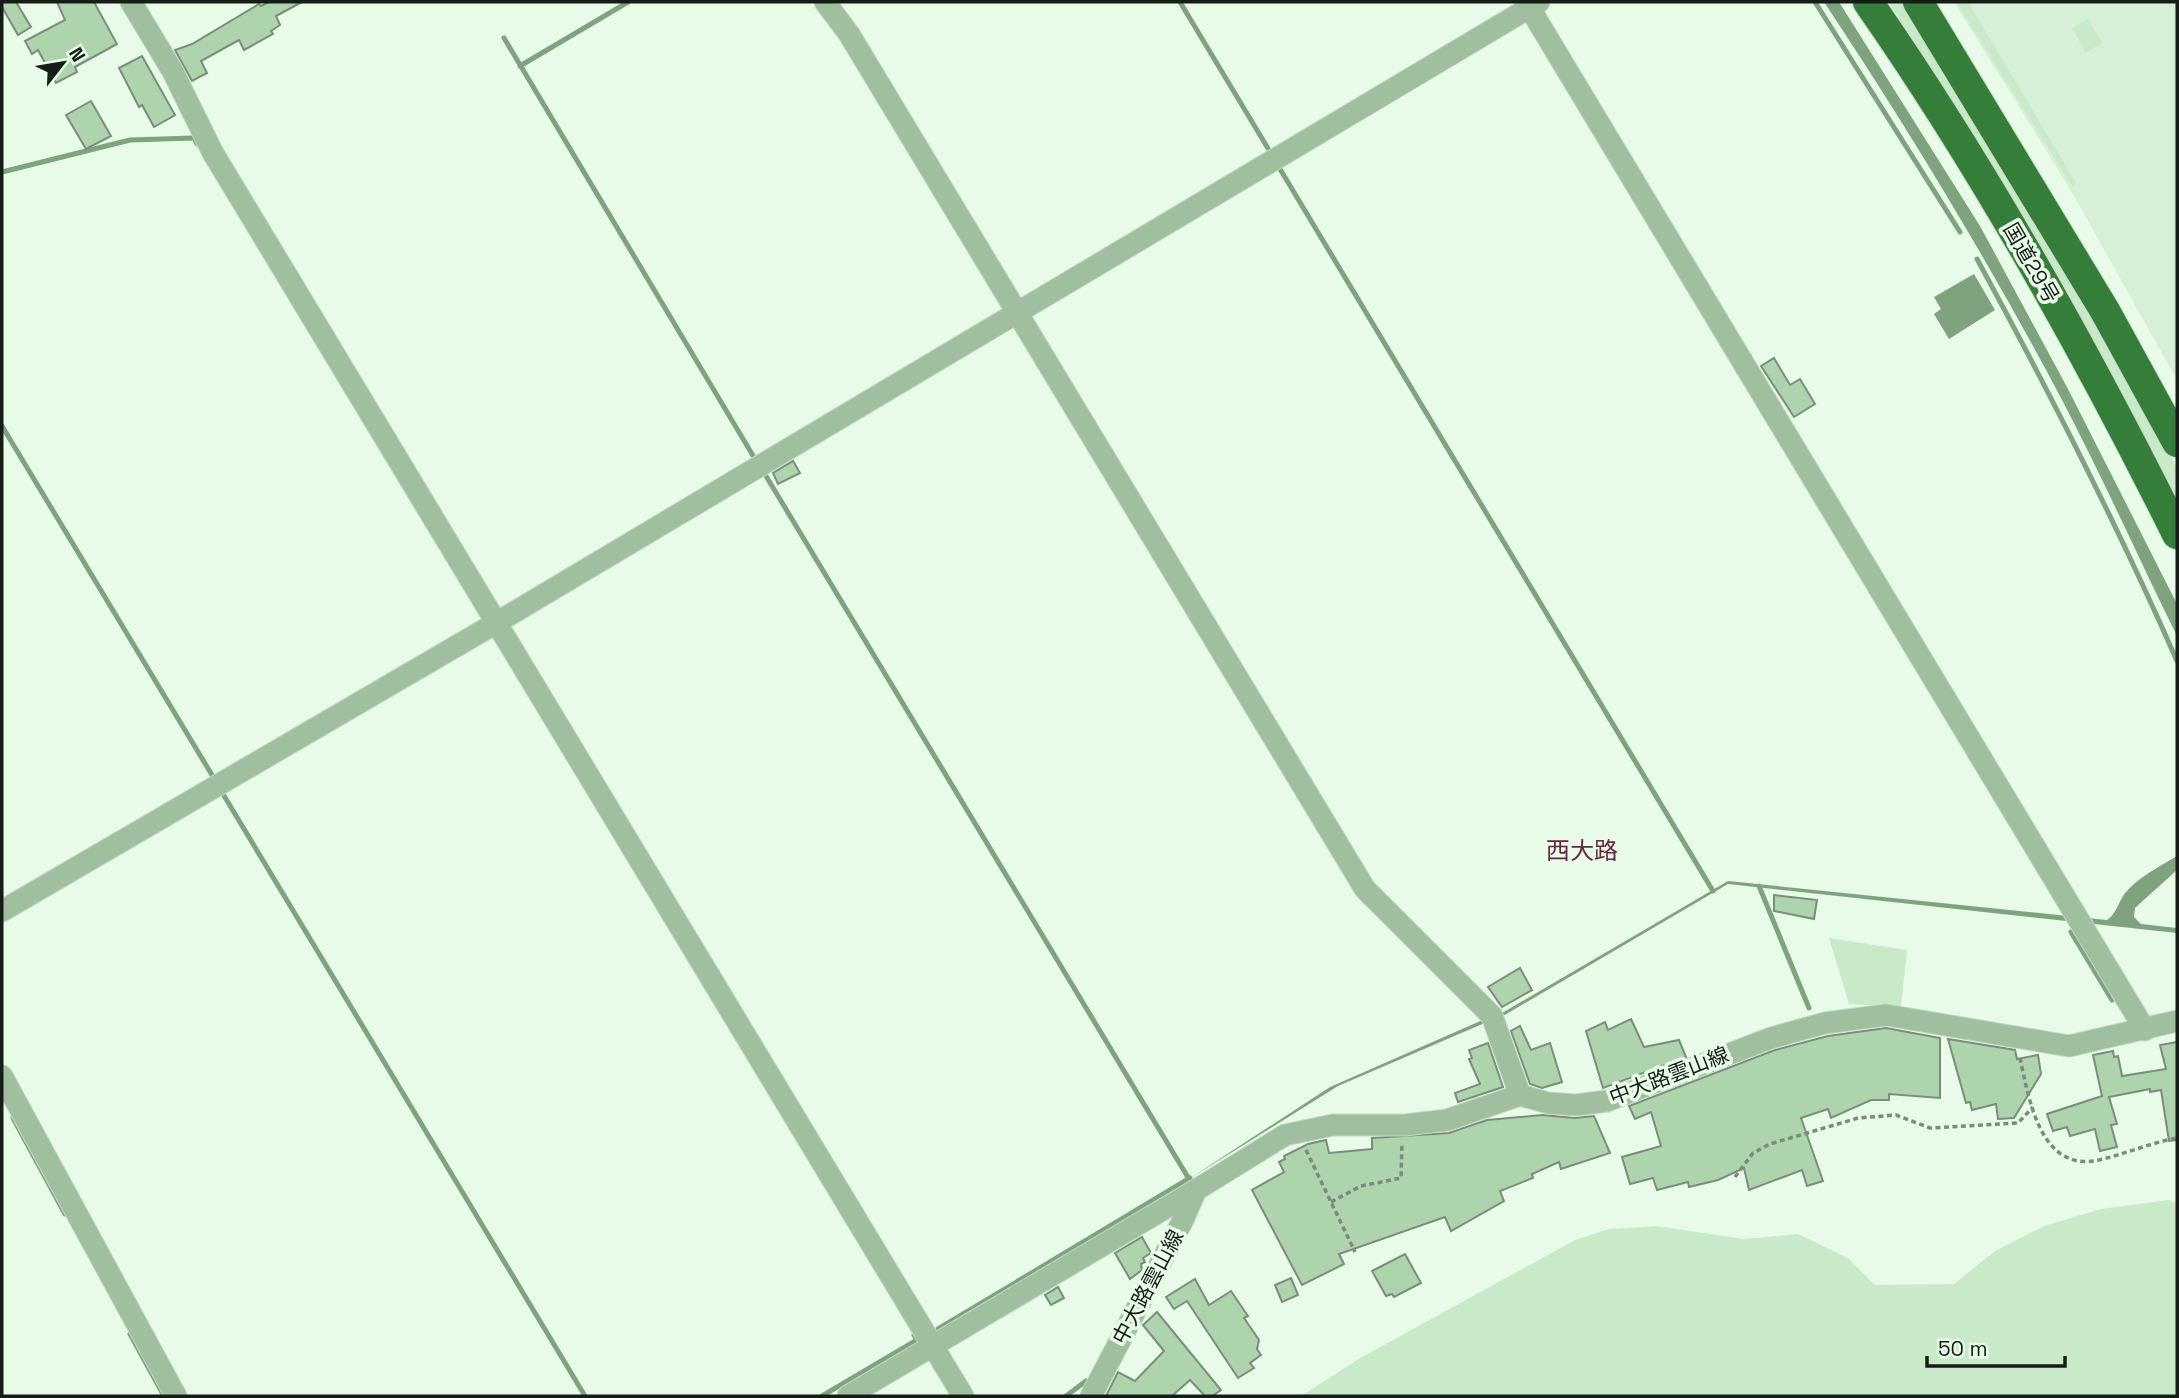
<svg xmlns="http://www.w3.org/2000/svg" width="2179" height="1398" font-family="'Space Grotesk','Noto Sans JP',sans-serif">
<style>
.built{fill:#d7efd6}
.green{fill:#c9eac9}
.water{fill:#7fa37f}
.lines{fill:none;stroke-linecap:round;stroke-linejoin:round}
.stream{stroke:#7fa37f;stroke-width:5}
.building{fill:#aed4ae;stroke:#7c8d7c;stroke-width:2}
.minor-casing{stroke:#c6d7c6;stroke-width:23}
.highway-casing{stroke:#c6d7c6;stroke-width:32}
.path{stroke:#7d8a7d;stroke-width:3.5;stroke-dasharray:5 3.5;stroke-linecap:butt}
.minor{stroke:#9fbf9f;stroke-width:21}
.highway{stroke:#357e3a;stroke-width:30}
.labels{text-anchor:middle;stroke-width:7;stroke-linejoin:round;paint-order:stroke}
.street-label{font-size:21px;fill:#161c16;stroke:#e8fbe8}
.quarter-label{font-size:24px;fill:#682644;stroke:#e8fbe8}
</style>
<rect width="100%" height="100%" fill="#e8fbe8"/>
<path class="built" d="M1954,2H2177V380L2073,194Z"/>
<g class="green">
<path d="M1889,2H1903L1990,137L2167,448L2177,468V507L1977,144Z"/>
<path d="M1956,2H1968L2076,183L2072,186Z"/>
<path d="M2088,19L2102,43L2086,53L2072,28Z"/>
<path d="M1829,938L1907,950L1901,1007L1849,1004Z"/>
<path d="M2168,1200L2177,1203V1396H1301L1362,1357L1575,1240L1609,1229L1656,1226L1745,1239L1798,1234L1848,1258L1875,1285L1954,1284L1995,1251L2044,1226L2101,1209Z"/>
</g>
<g class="water">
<path d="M1824,2H1839L1980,226L2068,389L2177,604V636C2138,557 2102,476 2061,398C1989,262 1909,130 1824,2Z"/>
<path d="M1974,274L1995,310L1949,339L1934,314L1941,309L1934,297Z"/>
<path d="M2177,856V870L2135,908L2134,917L2141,924L2177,928V933L1728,884L1503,1016L1502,1013L1728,881L2107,920C2117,913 2118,902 2126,892C2140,876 2159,867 2177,856Z"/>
<path d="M1485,1019L1487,1022L1338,1086L1189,1179L1330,1087Z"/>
</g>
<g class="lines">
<g class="stream">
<path d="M1180,2L1272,155"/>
<path d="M1815,2L1960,232"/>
<path d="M504,38L755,459"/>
<path d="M520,66L628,2"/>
<path d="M1277,164L1713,891"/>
<path d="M2,172L130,140L194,138L197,144"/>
<path d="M1977,259C2049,391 2117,524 2177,661"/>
<path d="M2,426L215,780"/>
<path d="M766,476L1189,1179"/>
<path d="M220,789L585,1396"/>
<path d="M1759,886L1809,1008"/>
<path d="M2071,932L2112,1000"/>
<path d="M13,1118L65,1214"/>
<path d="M938,1329L1190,1178"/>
<path d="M130,1334L164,1396"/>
<path d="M822,1396L917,1340L914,1335"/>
<path d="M1066,1396L1086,1381"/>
</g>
</g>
<g class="building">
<path d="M2,2H16L31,27L18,35L2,7Z"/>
<path d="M57,2H94L117,44L75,67L77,72L56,83L38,50L32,54L25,41L65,20Z"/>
<path d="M269,2H302L276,16L280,25L271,31L273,34L244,50L239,40L201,61L207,73L192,81L175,50L192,44L259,4L261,6Z"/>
<path d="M142,56L175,115L154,127L142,105L139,107L119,68Z"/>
<path d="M91,101L111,136L86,149L66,115Z"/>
<path d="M1774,358L1790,385L1800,379L1815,404L1794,417L1761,366Z"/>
<path d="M793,461L800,473L778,484L773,473Z"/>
<path d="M1774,895L1817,900L1814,919L1774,911Z"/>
<path d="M1520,968L1532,990L1502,1007L1488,987Z"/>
<path d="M1631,1019L1644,1047L1679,1040L1686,1057L1603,1088L1586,1031L1605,1022L1608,1030Z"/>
<path d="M1520,1026L1531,1050L1550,1043L1562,1082L1542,1088L1530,1084L1511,1031Z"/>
<path d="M1886,1028L1940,1038V1098L1889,1094V1100H1871L1831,1118L1828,1109L1801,1118L1823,1181L1807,1186L1802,1170L1749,1190L1744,1168L1718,1180L1689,1187L1688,1182L1657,1190L1653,1178L1630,1184L1622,1157L1661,1146L1651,1112L1635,1119L1629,1106L1775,1050L1828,1036Z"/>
<path d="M1948,1039L2015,1050L2017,1059L2038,1055L2041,1074L2014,1118L1998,1119L1996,1104L1972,1110L1970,1102L1966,1103Z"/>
<path d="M2177,1042V1140L2169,1141L2161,1090L2150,1092V1089L2109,1097L2117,1124L2111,1125L2117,1147L2100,1151L2095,1129L2070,1136L2067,1127L2053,1131L2047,1114L2102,1096L2093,1055L2113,1051L2114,1057L2118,1056L2122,1076L2166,1069L2160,1045Z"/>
<path d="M1488,1043L1503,1087L1458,1102L1455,1093L1480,1084L1469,1059L1472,1058L1469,1050Z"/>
<path d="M1542,1115L1575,1118L1594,1116L1610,1153L1561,1169L1559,1162L1532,1174L1533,1178L1500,1191L1504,1201L1451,1231L1445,1217L1339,1254L1344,1264L1302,1285L1252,1190L1284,1172L1279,1162L1285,1159L1284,1156L1308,1144L1326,1140L1329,1153L1372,1149V1138L1449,1133L1487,1120Z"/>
<path d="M1142,1237L1151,1253L1143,1258L1145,1262L1141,1264L1142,1270L1130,1279L1115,1253Z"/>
<path d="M1405,1254L1421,1283L1394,1297L1392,1294L1386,1296L1372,1271Z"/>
<path d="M1291,1278L1298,1295L1282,1302L1275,1285Z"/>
<path d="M1195,1279L1209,1305L1231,1291L1248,1316L1244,1318L1259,1340L1257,1349L1261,1355L1250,1363L1254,1368L1238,1378L1187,1301L1174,1309L1166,1297Z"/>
<path d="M1058,1287L1064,1298L1051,1305L1045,1295Z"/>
<path d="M1157,1312L1221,1390L1212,1396H1205L1190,1380L1172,1396H1106L1118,1372L1135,1381L1164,1351L1143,1325Z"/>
</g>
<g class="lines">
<defs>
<g id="minor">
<path d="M131,2L172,70L213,153L963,1396"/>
<path d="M825,2L849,34L1365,889L1492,1016L1520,1095"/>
<path d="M1526,2L2145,1030"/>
<path d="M2,911L496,623L1539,2"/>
<path d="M2,1076L176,1396"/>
<path d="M848,1396L1196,1190"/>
<path d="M1091,1396L1183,1220L1196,1190L1285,1135L1333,1125H1405L1447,1120L1520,1095L1548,1103L1576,1105L1607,1101L1771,1038L1825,1023L1886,1015L2069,1046L2177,1021"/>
</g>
<g id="highway">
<path d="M1868,2C1985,170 2086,351 2177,534"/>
<path d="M1918,2L2105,311L2177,442"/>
</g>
</defs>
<use href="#minor" class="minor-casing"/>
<use href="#highway" class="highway-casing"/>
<g class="path">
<path d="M2020,1058C2029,1099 2040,1173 2099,1160C2125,1154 2150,1143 2177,1138"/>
<path d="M1306,1150L1355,1252"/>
<path d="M1735,1177L1753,1153L1770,1144L1858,1118L1896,1115L1930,1128L2018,1123L2033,1107"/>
<path d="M1331,1202L1361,1186L1401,1178L1402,1143"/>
</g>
<use href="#minor" class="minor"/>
<use href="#highway" class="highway"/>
</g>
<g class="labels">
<g class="street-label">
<text transform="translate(2031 263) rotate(60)" y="7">国道29号</text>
<text transform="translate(1669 1076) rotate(-21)" y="7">中大路雲山線</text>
<text transform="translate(1148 1287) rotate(-62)" y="7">中大路雲山線</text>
</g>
<g class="quarter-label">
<text x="1582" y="859">西大路</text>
</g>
</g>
<rect width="2179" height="1398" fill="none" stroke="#161c16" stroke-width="7"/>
<g transform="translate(63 63) rotate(59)" stroke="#e8fbe8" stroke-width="5" paint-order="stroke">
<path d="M0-5L12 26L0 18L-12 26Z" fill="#161c16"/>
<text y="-10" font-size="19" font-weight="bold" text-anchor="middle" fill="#161c16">N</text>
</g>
<path d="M1927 1356v10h138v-10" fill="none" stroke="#161c16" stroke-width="3.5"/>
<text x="1938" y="1356" font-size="21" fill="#161c16" stroke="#e8fbe8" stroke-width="5" paint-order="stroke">50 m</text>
</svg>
